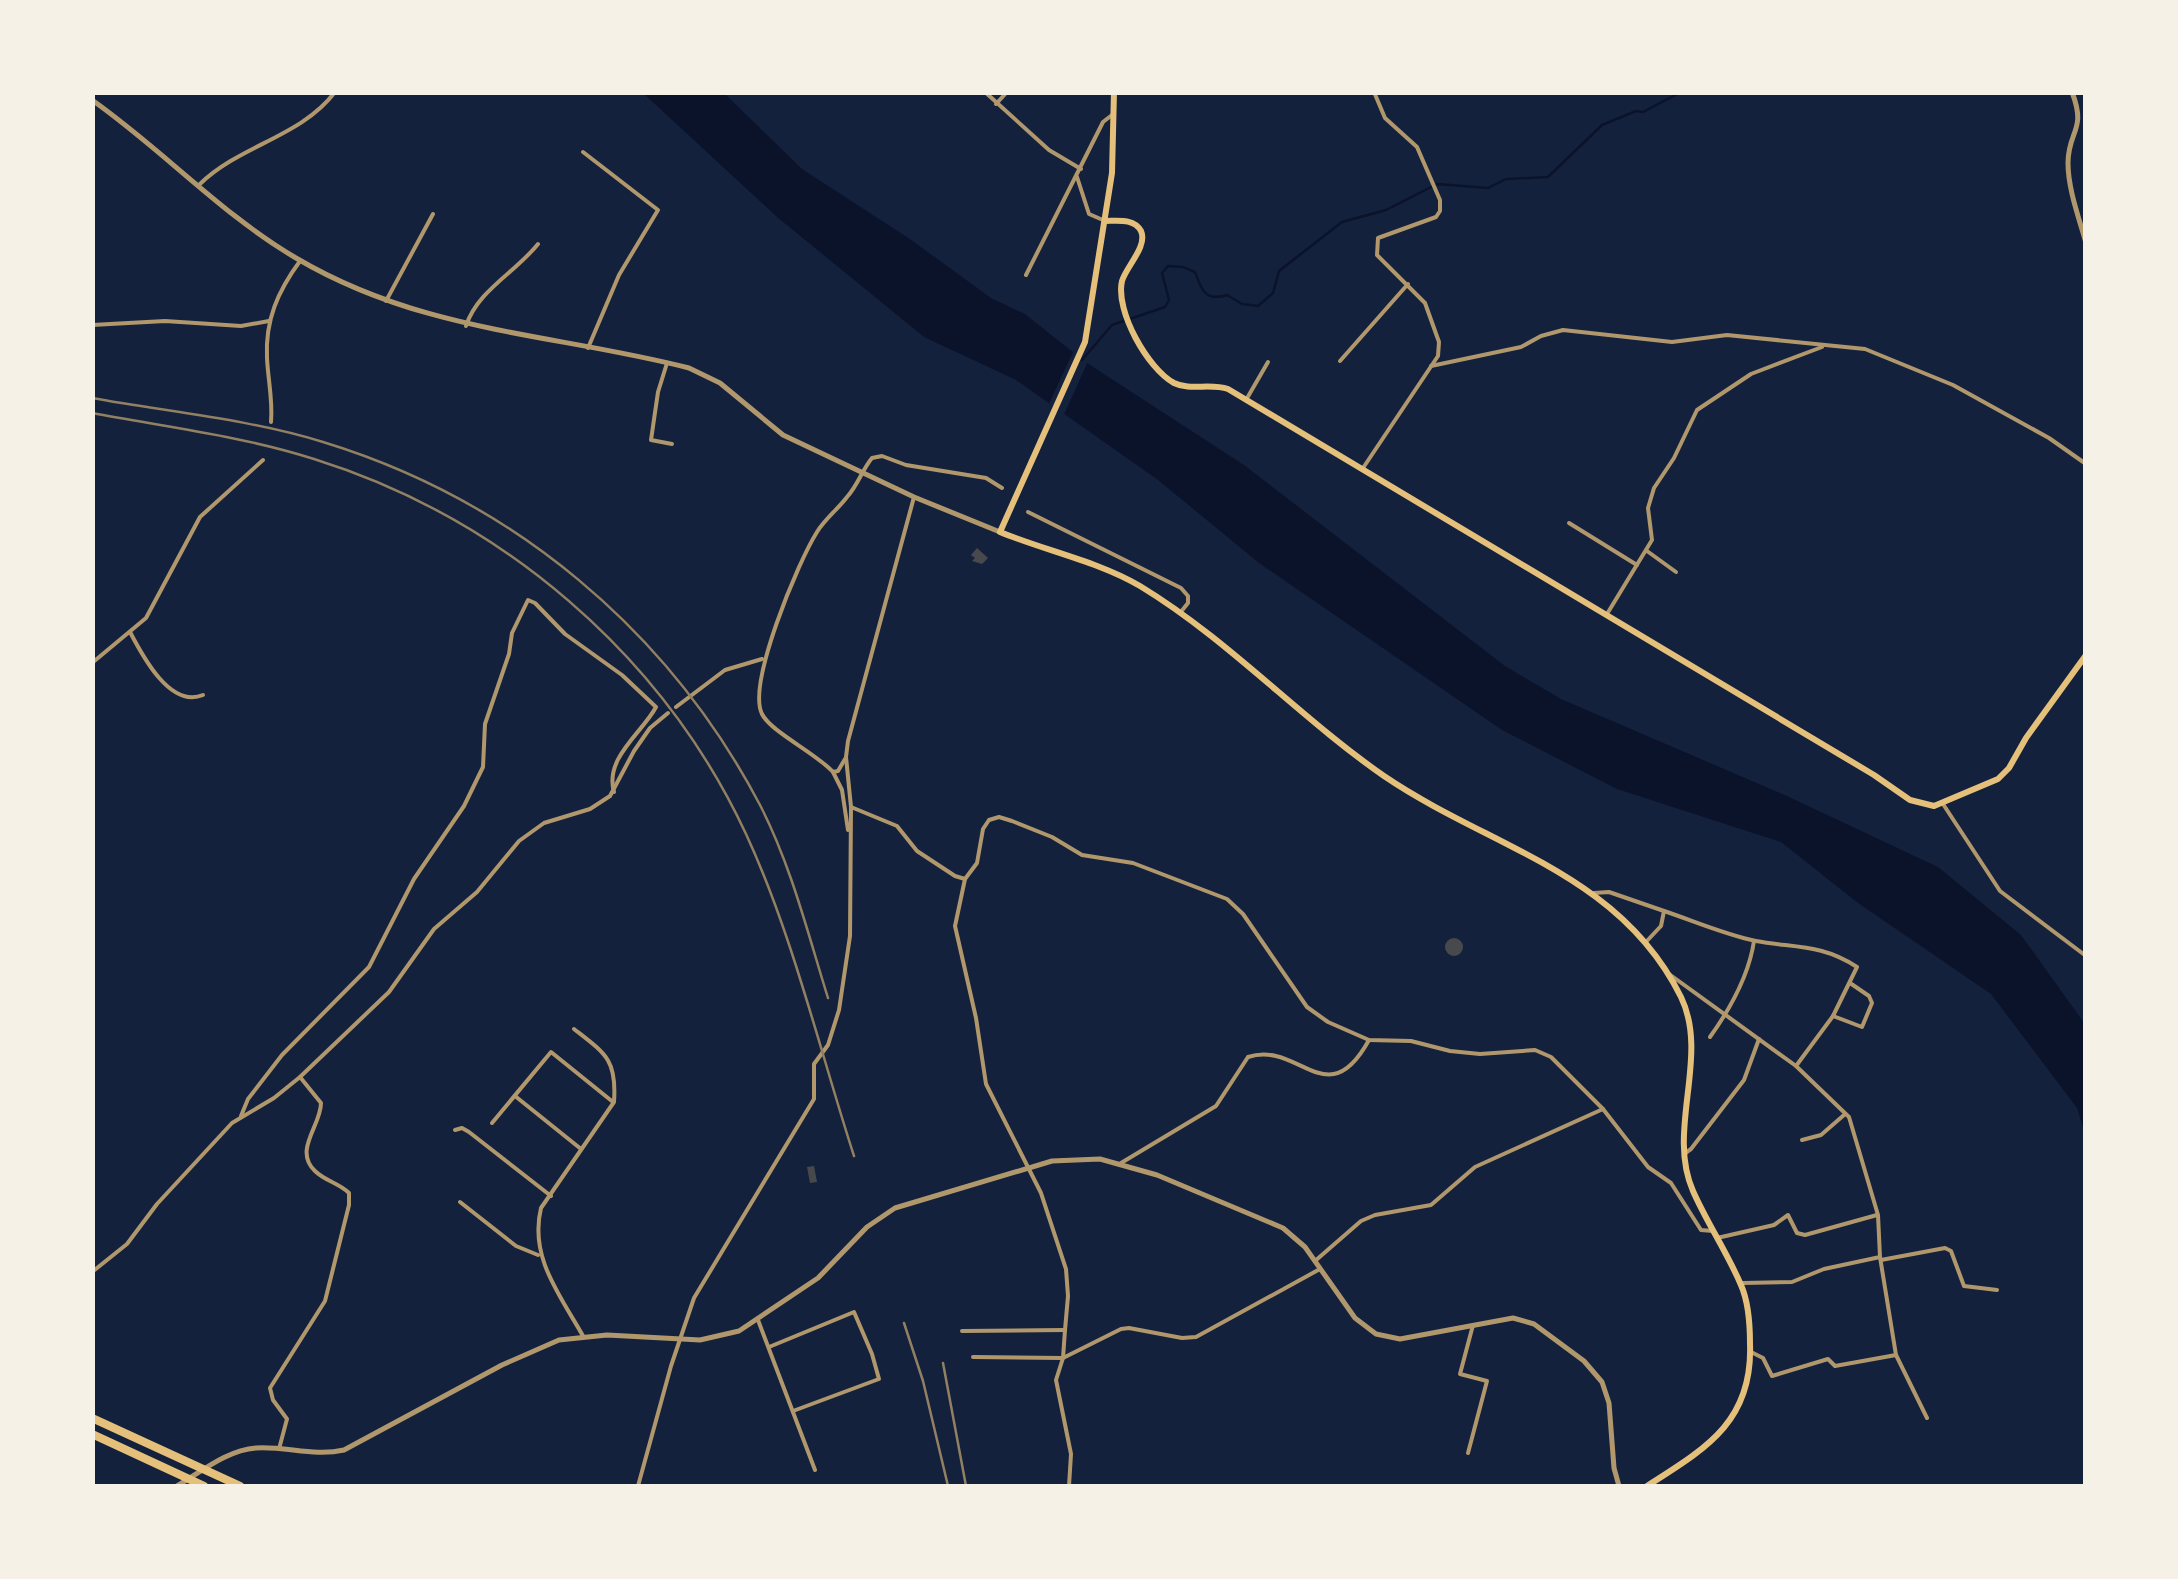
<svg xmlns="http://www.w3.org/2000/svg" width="2178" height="1579" font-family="Ubuntu,sans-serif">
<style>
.water{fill:#0b132b}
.pier{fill:#14213d}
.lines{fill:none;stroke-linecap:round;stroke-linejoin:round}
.stream{stroke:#0b132b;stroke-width:2.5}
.building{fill:#48494c}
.minor{stroke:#b1986c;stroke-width:4}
.tertiary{stroke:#b1986c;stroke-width:5}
.secondary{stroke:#e5c07b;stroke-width:6}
.trunk{stroke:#e5c07b;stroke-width:6}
.motorway{stroke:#e5c07b;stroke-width:8}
.rail{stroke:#918062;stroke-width:2.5}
</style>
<rect width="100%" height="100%" fill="#14213d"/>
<path class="water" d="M643,93H724L802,169L910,239L991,298L1025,314L1084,361L1244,465L1505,666L1561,699L1787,796L1938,867L2021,935L2085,1024V1134L2077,1108L1991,994L1858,903L1781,842L1617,789L1502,730L1259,563L1158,480L1016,380L924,337L777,217Z"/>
<path class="pier" d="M1075,348L1089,359L1062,419L1047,408Z"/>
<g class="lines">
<path class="stream" d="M1082,360L1112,325L1165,307L1169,300L1162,273L1168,266L1183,267L1195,272C1201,289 1205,302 1227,295L1242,304L1258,306L1273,293L1279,271L1342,222L1386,210L1437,184L1488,188L1506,179L1548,177L1602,125L1636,111L1643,112L1681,92"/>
</g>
<g class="building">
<path d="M977,548L988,558L982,564L972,561L975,558L971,555Z"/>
<circle cx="1454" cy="947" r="9"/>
<path d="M814,1166L817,1182L810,1183L807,1167Z"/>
</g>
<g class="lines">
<g class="minor">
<path d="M985,92L1049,150L1081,169"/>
<path d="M996,104L1007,92"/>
<path d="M583,152L658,210L619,275L588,348"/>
<path d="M1077,177L1089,214L1103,220"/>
<path d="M200,184C240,145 301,137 335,92"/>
<path d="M1026,275L1103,122L1112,115"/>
<path d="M386,301L433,214"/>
<path d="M92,325L165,321L241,326L269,321"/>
<path d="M466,326C477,291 516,272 538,244"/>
<path d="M1340,361L1408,284"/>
<path d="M667,363L658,392L651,440L672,444"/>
<path d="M1431,366L1521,347L1541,336L1563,330L1672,342L1727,335L1865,349L1953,385L2049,438L2086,464"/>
<path d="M1246,400L1268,362"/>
<path d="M271,422C273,400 268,380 267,358C265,320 278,291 300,261"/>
<path d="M1363,468L1438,356L1439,342L1425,303L1377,255L1378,238L1436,217L1440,211V200L1417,147L1385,118L1374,92"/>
<path d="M1028,512L1181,588L1188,596V603L1180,613"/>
<path d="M1569,523L1637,565"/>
<path d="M1647,551L1676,572"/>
<path d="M1607,614L1652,540L1648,508L1654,488L1674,458L1697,410L1751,374L1822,347"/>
<path d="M130,632C142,655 170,709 203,695"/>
<path d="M92,663L146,618L200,517L263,460"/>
<path d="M676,707L725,670L762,659"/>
<path d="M845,759L838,771L833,772C816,753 771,732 762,714C747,684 798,562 817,532C825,519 838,509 847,497C858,485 862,470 872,458L882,456L906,465L986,478L1002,488"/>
<path d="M833,772L842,790L848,830"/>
<path d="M1943,804L2000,891L2086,956"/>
<path d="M851,807L897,826L917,851L955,876L965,879"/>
<path d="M1594,893L1609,892L1664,911"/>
<path d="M1645,943L1661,926L1664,911C1694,921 1726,935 1756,941C1795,948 1822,944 1857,967L1833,1016L1796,1066"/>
<path d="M1669,974L1796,1066L1849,1117L1878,1215L1880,1257L1824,1269L1792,1282L1743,1283"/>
<path d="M1833,1016L1862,1027L1872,1003L1869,996L1850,983"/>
<path d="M574,1029C606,1054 617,1060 614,1102L541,1208C529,1257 560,1295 583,1336"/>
<path d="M1710,1037C1730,1009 1749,975 1754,941"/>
<path d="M515,1096L581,1149"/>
<path d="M241,1116L248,1099L282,1055L369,967L414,879L464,806L483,767L485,724L509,654L512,633L528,600L535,603L565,634L622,675L656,707C643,732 604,758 614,792"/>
<path d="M492,1123L551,1052L613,1102"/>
<path d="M455,1130L462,1128L469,1132L551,1196"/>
<path d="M1802,1140L1821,1135L1844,1115"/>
<path d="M1684,1154L1691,1149L1744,1080L1759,1039"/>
<path d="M1121,1163L1216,1106L1248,1057C1299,1040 1327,1116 1369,1040"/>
<path d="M460,1202L516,1246L538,1255"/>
<path d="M1717,1238L1774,1225L1788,1215L1797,1233L1805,1235L1877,1215"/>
<path d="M1880,1257L1896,1355L1927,1418"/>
<path d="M1881,1260L1945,1248L1951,1251L1964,1286L1997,1290"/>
<path d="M1315,1261L1361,1221L1375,1215L1431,1205L1475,1167L1603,1109"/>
<path d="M92,1272L127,1244L157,1204L232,1123L274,1098L300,1077L389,992L434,929L477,892L519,841L544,823L590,809L610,796L634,751L650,728L668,713"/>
<path d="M758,1320L815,1470"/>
<path d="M962,1331L1065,1330"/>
<path d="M769,1347L854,1312L872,1354L879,1379L793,1411"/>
<path d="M1751,1352L1763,1358L1772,1376L1828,1359L1835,1366L1896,1355"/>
<path d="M973,1357L1063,1358L1121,1329L1129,1328L1182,1338L1196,1337L1320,1269"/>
<path d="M279,1449L287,1419L273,1400L270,1388L325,1301L349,1205V1193C339,1183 325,1181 315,1171C293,1150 321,1126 321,1103L300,1077"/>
<path d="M1468,1453L1487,1381L1460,1374L1473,1325"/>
<path d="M638,1486L671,1366L694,1298L814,1099V1064L828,1045L839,1010L850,936L851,807L846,757L848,741L914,497"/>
<path d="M1069,1486L1071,1454L1056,1380L1063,1358L1065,1330L1068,1296L1066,1269L1041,1193L986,1084L976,1018L955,926L965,879L977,863L983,829L989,820L999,817L1012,821L1052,837L1082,855L1133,863L1227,899L1243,914L1307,1007L1328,1022L1369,1040L1411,1041L1450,1051L1480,1054L1535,1050L1551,1057L1603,1109L1648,1167L1671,1183L1701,1230L1713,1231"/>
</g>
<g class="tertiary">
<path d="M2072,92C2087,131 2068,130 2068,163C2068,189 2079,218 2086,243"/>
<path d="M92,100C163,150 221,214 296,258C423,333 552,333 689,368L720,383L783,435L914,497L1000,532"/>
<path d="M177,1486C201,1472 227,1450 256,1448C286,1446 314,1457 344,1450L502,1365L559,1340L607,1335L700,1340L739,1331L818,1278L867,1227L895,1208L1052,1161L1100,1159L1157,1175L1283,1228L1305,1247L1355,1318L1376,1334L1400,1339L1513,1318L1534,1324L1584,1361L1602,1382L1609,1403L1614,1468L1619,1486"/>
</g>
<path class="secondary" d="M1105,221C1117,221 1134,218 1141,231C1148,246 1126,267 1122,281C1115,311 1148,369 1174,383C1190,391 1210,383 1228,389L1874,775L1910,800L1934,806L1998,779L2009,768L2026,738L2086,655"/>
<path class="trunk" d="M1114,92L1112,173L1085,342L1000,532C1046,551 1097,561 1140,586C1229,640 1300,718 1384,776C1490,848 1619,872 1681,997C1710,1057 1666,1130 1693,1191C1707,1223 1727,1252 1741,1285C1749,1303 1750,1324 1750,1344C1753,1422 1705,1449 1647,1486"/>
<g class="motorway">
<path d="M92,1418L240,1486"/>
<path d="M92,1434L204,1486"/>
</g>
<g class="rail">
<path d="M92,398C169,412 249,419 323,442C513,500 668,630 760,805C791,865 808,934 828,998"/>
<path d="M92,413C166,427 242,436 314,459C502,518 662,654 746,834C792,933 820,1051 854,1156"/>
<path d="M904,1323L923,1381L948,1486"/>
<path d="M943,1363L966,1486"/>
</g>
</g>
<rect width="2178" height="1579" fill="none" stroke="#f6f1e7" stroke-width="190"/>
</svg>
